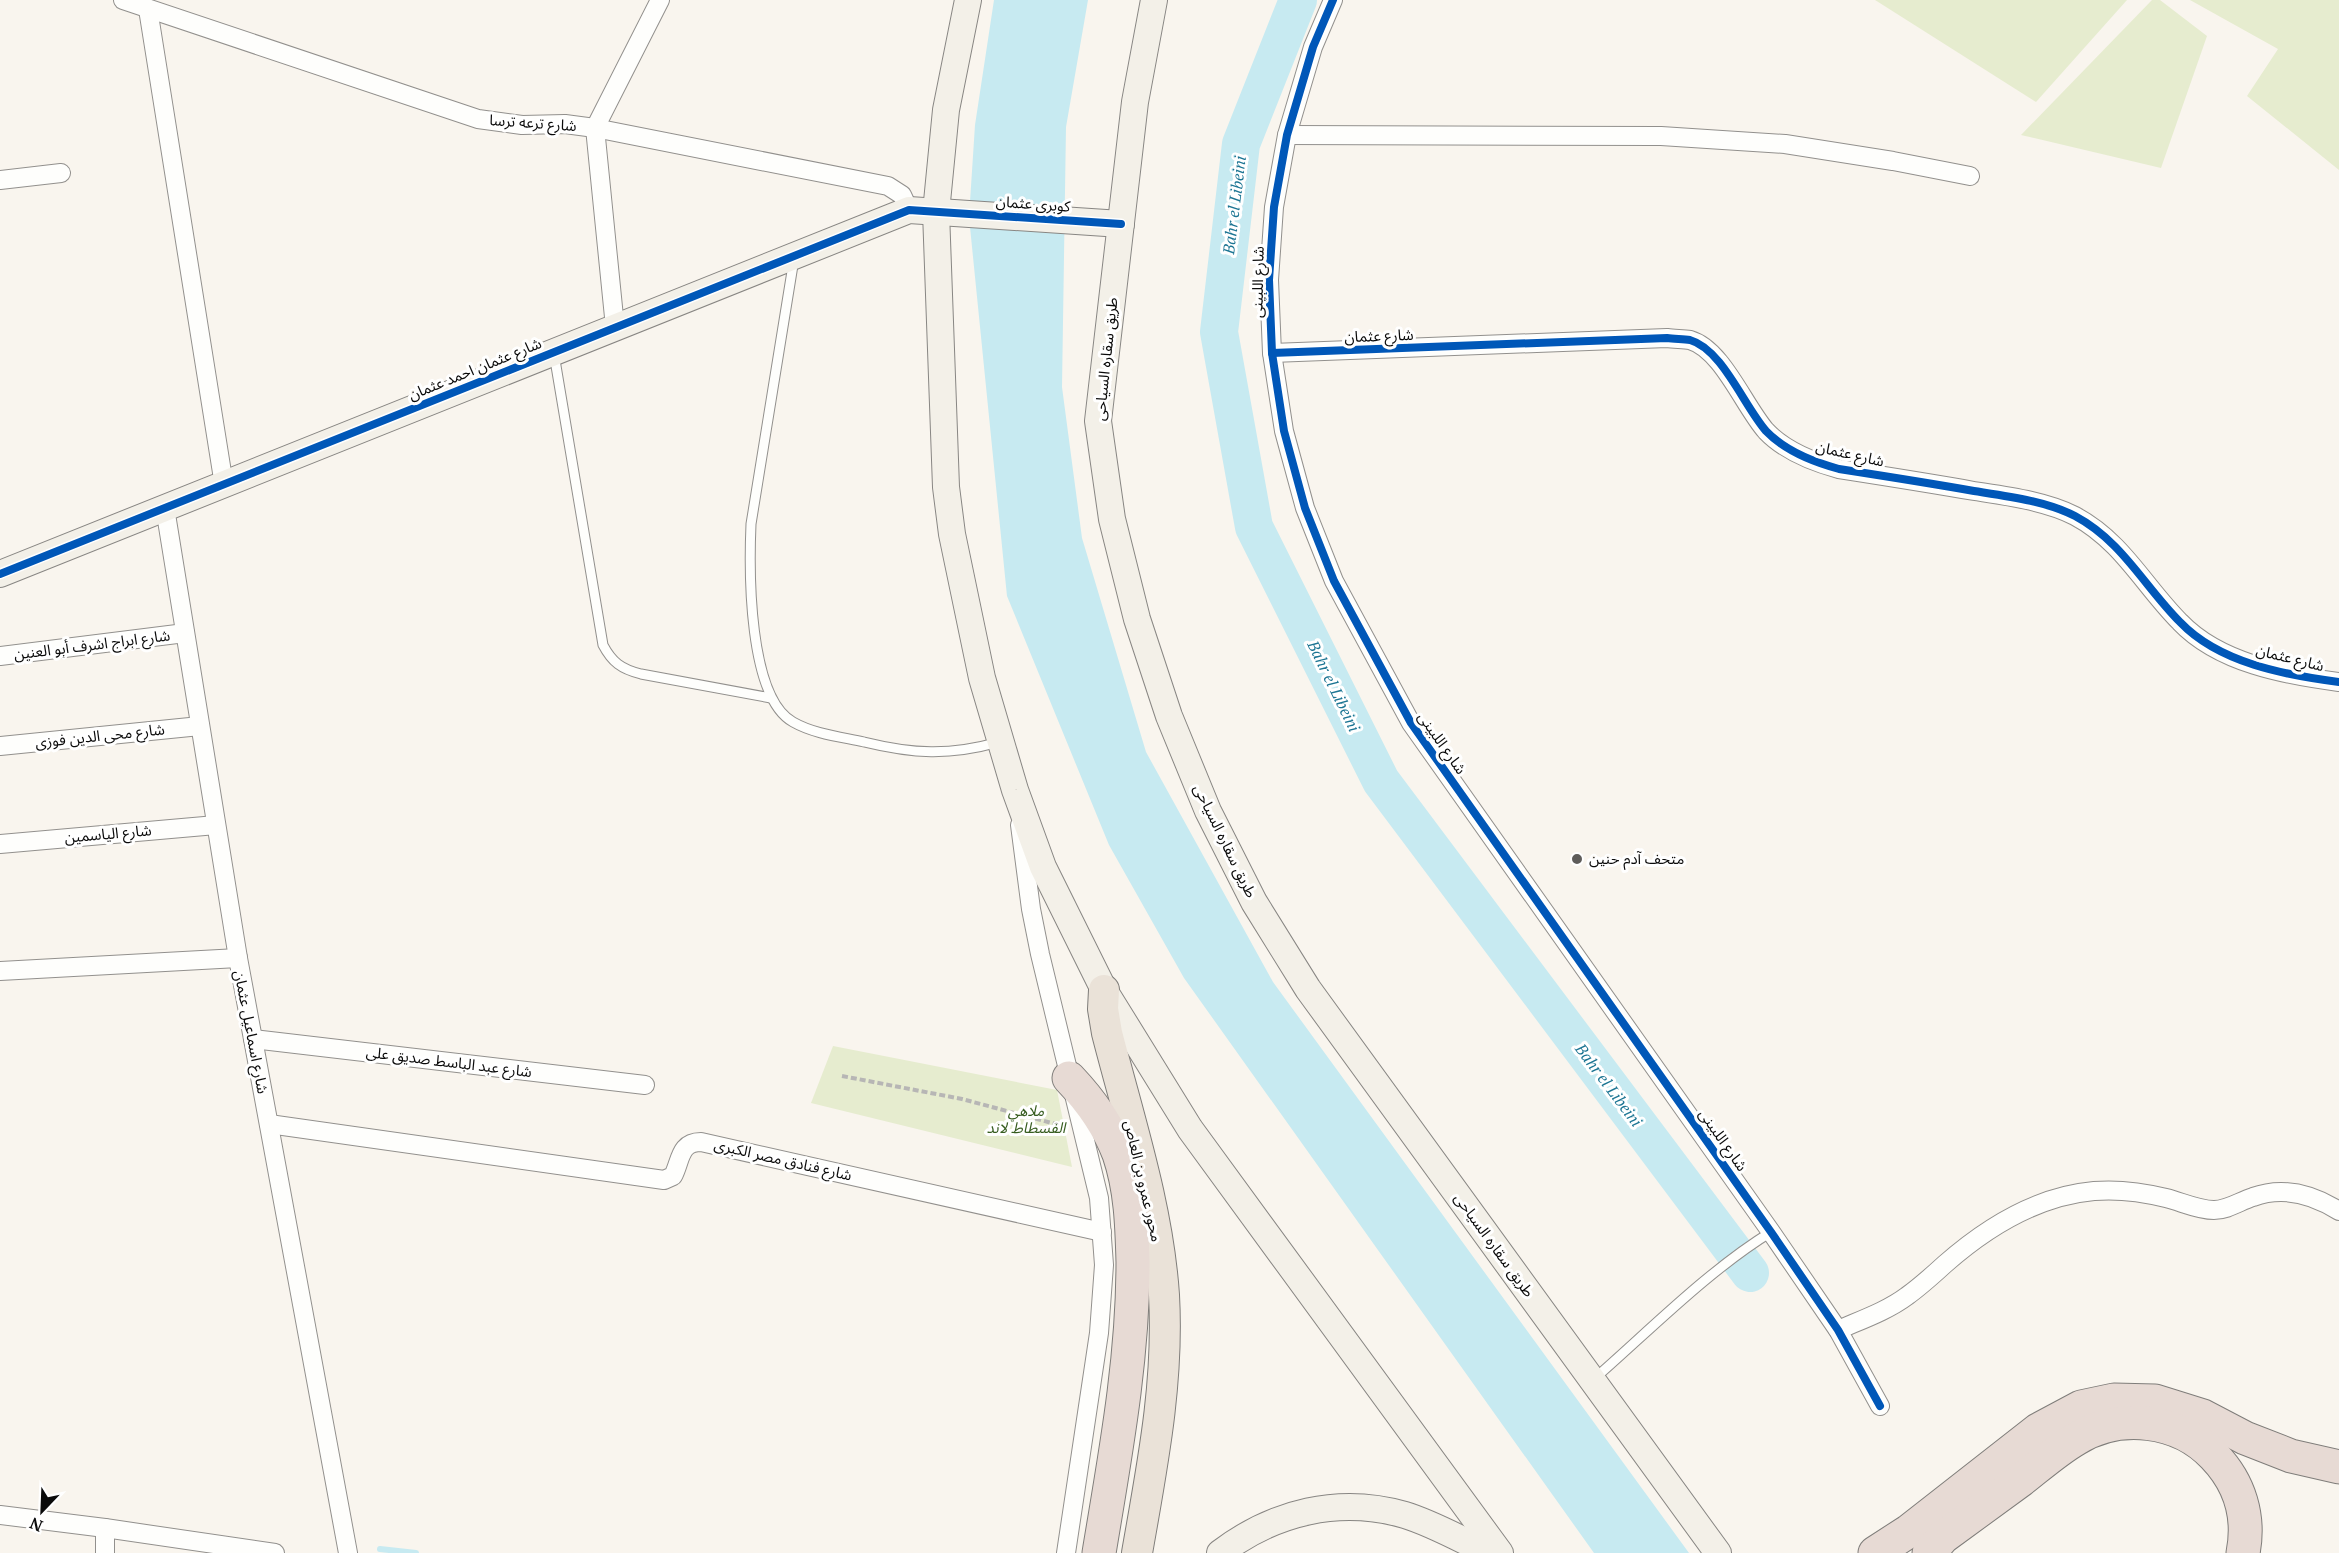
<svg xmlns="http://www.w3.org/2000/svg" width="2339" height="1553" font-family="'PT Serif','Noto Sans Arabic',serif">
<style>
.green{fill:#e6eccf}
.water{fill:#c7eaf1}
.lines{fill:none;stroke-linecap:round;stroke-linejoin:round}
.stream{stroke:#c7eaf1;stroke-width:6}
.river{stroke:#c7eaf1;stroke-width:38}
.lane-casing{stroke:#92908d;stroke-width:11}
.street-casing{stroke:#92908d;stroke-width:20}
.secondary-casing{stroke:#888683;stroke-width:28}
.primary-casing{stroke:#7f7d7a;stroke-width:32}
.highway-casing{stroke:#7f7d7a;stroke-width:35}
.path{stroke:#b7b6b5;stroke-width:4;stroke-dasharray:6 3;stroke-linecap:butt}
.lane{stroke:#fefefc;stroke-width:9}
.street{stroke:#fefefc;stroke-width:18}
.secondary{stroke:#f3f0e8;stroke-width:26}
.primary{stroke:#eae2d8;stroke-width:30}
.highway{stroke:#e7dad4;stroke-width:33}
.cycleway-casing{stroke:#fff;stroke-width:11}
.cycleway{stroke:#0057b8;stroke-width:8}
.poi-dot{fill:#5e5c5a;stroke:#fff;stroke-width:2}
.labels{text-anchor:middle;stroke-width:6;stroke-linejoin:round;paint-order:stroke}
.street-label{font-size:15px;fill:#0a0a0a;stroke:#fff}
.poi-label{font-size:15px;fill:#0a0a0a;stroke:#fff;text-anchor:start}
.park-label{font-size:15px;font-style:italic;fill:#375d20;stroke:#fff}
.water-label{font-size:16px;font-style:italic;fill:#1c7593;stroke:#fff}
</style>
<rect width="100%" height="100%" fill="#f9f5ee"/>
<g class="green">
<path d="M1875,0H2127L2036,102Z"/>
<path d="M2152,0H2160L2207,36L2161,168L2021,135Z"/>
<path d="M2190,0H2339V170L2247,96L2278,49Z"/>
<path d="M833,1046L1057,1090L1072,1167L811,1103Z"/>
</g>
<path class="water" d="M994,0H1088L1066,127L1062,387L1082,538L1146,752L1273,982L1689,1553H1594L1184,978L1109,845L1007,596L969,217L975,125Z"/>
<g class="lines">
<path class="stream" d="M380,1549L416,1553"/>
<path class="river" d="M1298,0L1241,144L1219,332L1254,527L1381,781L1750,1273"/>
<defs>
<g id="lane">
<path d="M794,259L751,524C749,570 748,697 793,722C814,734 841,737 864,742C913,754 949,756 999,742"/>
<path d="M554,354L603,645C612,662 621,669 641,674L771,698"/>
<path d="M1594,1379C1649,1331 1709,1270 1771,1232"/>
</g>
<g id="street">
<path d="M123,0L478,119L522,125L565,124L595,128L888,186L902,195L909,210"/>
<path d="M1333,0L1313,47L1287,135L1274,207L1269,280L1272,353L1284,431L1305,508L1334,581L1411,723L1771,1232L1838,1330L1880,1406"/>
<path d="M148,9L224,485"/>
<path d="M1287,135L1661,136L1785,144L1893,161L1970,176"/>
<path d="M0,180L61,173"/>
<path d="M615,327L595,128L660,0"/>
<path d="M1272,353L1667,338C1674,339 1683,339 1690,340C1722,349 1744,406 1766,431C1785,451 1813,462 1839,469C1884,476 1929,483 1974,491C2006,496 2046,501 2075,516C2122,541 2144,586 2180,622C2219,663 2285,675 2339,682"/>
<path d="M165,508L238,958L348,1553"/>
<path d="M0,656L185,633"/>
<path d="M0,746L200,726"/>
<path d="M1020,825L1031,909L1040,954L1099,1198L1104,1265L1099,1333L1066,1553"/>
<path d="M0,844L216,825"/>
<path d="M0,971L238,958"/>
<path d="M253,1039L645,1085"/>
<path d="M269,1124L664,1180L673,1176C681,1161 679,1142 701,1142L1102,1232"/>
<path d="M1838,1330C1861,1320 1887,1311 1907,1296C1921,1286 1933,1275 1945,1264C1987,1227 2038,1196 2094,1191C2118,1189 2142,1192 2166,1198C2182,1202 2198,1210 2214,1210C2228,1210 2240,1201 2253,1197C2283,1186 2312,1194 2339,1211"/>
<path d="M0,1515L105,1528L275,1553"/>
<path d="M105,1553V1528"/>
</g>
<g id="secondary">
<path d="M968,0L946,110L936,212L946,487L952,534L982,678L1015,790L1043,867L1104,990L1190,1129L1500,1553"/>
<path d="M1154,0L1135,102L1098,421L1112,519L1137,619L1169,716L1208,811L1254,902L1308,989L1718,1553"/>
<path d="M0,574L909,210L1121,224"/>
<path d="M1220,1553C1274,1512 1339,1496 1405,1515C1434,1524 1462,1540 1489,1553"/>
</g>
<path id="primary" d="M1104,990L1103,1009L1107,1033C1129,1119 1158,1206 1164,1295C1169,1383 1152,1467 1137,1553"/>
<g id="highway">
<path d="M1069,1078C1090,1100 1108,1125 1119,1154C1131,1189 1132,1226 1133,1262C1133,1361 1115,1456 1099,1553"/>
<path d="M1875,1553L1909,1531L2038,1430L2081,1407L2114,1400L2155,1401L2203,1416L2245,1438L2291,1456L2339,1467"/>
<path d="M1929,1553L1943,1537C1969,1518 1995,1499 2021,1480C2039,1466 2057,1450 2076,1439C2120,1412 2179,1419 2214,1456C2240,1483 2250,1517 2243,1553"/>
</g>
</defs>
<use href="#lane" class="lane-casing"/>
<use href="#street" class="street-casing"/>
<use href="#secondary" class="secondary-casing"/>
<use href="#primary" class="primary-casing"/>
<use href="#highway" class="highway-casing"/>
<path class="path" d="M842,1076L962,1099L1063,1126"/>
<use href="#lane" class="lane"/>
<use href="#street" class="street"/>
<use href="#secondary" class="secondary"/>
<use href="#primary" class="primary"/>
<use href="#highway" class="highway"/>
<defs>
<g id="cycleway">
<path d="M1333,0L1313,47L1287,135L1274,207L1269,280L1272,353L1284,431L1305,508L1334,581L1411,723L1771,1232L1838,1330L1880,1406"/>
<path d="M1272,353L1667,338C1674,339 1683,339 1690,340C1722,349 1744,406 1766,431C1785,451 1813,462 1839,469C1884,476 1929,483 1974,491C2006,496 2046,501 2075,516C2122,541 2144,586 2180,622C2219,663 2285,675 2339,682"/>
<path d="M0,574L909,210L1121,224"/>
</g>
</defs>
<use href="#cycleway" class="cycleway-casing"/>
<use href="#cycleway" class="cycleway"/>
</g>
<circle class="poi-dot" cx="1577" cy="859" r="6"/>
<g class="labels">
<g class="street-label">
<text transform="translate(533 123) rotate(4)" y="5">شارع ترعه ترسا</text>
<text transform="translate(1033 204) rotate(4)" y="5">كوبرى عثمان</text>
<text transform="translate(1258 282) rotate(-89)" y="5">شارع اللبينى</text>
<text transform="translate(1379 336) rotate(-2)" y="5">شارع عثمان</text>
<text transform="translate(1106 359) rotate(-84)" y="5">طريق سقاره السياحى</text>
<text transform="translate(475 369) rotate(-22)" y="5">شارع عثمان احمد عثمان</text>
<text transform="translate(1850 454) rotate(13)" y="5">شارع عثمان</text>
<text transform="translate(92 645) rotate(-7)" y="5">شارع ابراج اشرف أبو العنين</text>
<text transform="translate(2290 658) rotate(14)" y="5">شارع عثمان</text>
<text transform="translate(100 736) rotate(-6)" y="5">شارع محى الدين فوزى</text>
<text transform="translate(1442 743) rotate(55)" y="5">شارع اللبينى</text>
<text transform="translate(108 834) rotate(-5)" y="5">شارع الياسمين</text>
<text transform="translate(1225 841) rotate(64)" y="5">طريق سقاره السياحى</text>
<text transform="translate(251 1032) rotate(79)" y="5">شارع اسماعيل عثمان</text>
<text transform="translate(449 1062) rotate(7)" y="5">شارع عبد الباسط صديق على</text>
<text transform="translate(1723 1140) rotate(55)" y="5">شارع اللبينى</text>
<text transform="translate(783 1160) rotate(13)" y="5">شارع فنادق مصر الكبرى</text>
<text transform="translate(1143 1181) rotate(77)" y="5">محور عمرو بن العاص</text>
<text transform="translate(1494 1245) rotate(54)" y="5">طريق سقاره السياحى</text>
</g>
<g class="poi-label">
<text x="1589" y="864">متحف آدم حنين</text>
</g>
<g class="park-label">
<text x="1026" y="1116">ملاهي<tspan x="1026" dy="17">الفسطاط لاند</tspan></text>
</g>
<g class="water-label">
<text transform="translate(1234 205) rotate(-83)" y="6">Bahr el Libeini</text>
<text transform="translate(1334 686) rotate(64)" y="6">Bahr el Libeini</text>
<text transform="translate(1609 1085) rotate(53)" y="6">Bahr el Libeini</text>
</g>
</g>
<g transform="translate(42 1511) rotate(203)" stroke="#ffffff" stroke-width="4.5" paint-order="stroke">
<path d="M0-4.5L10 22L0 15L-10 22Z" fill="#0a0a0a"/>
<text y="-9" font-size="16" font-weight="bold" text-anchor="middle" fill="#0a0a0a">N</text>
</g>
</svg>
